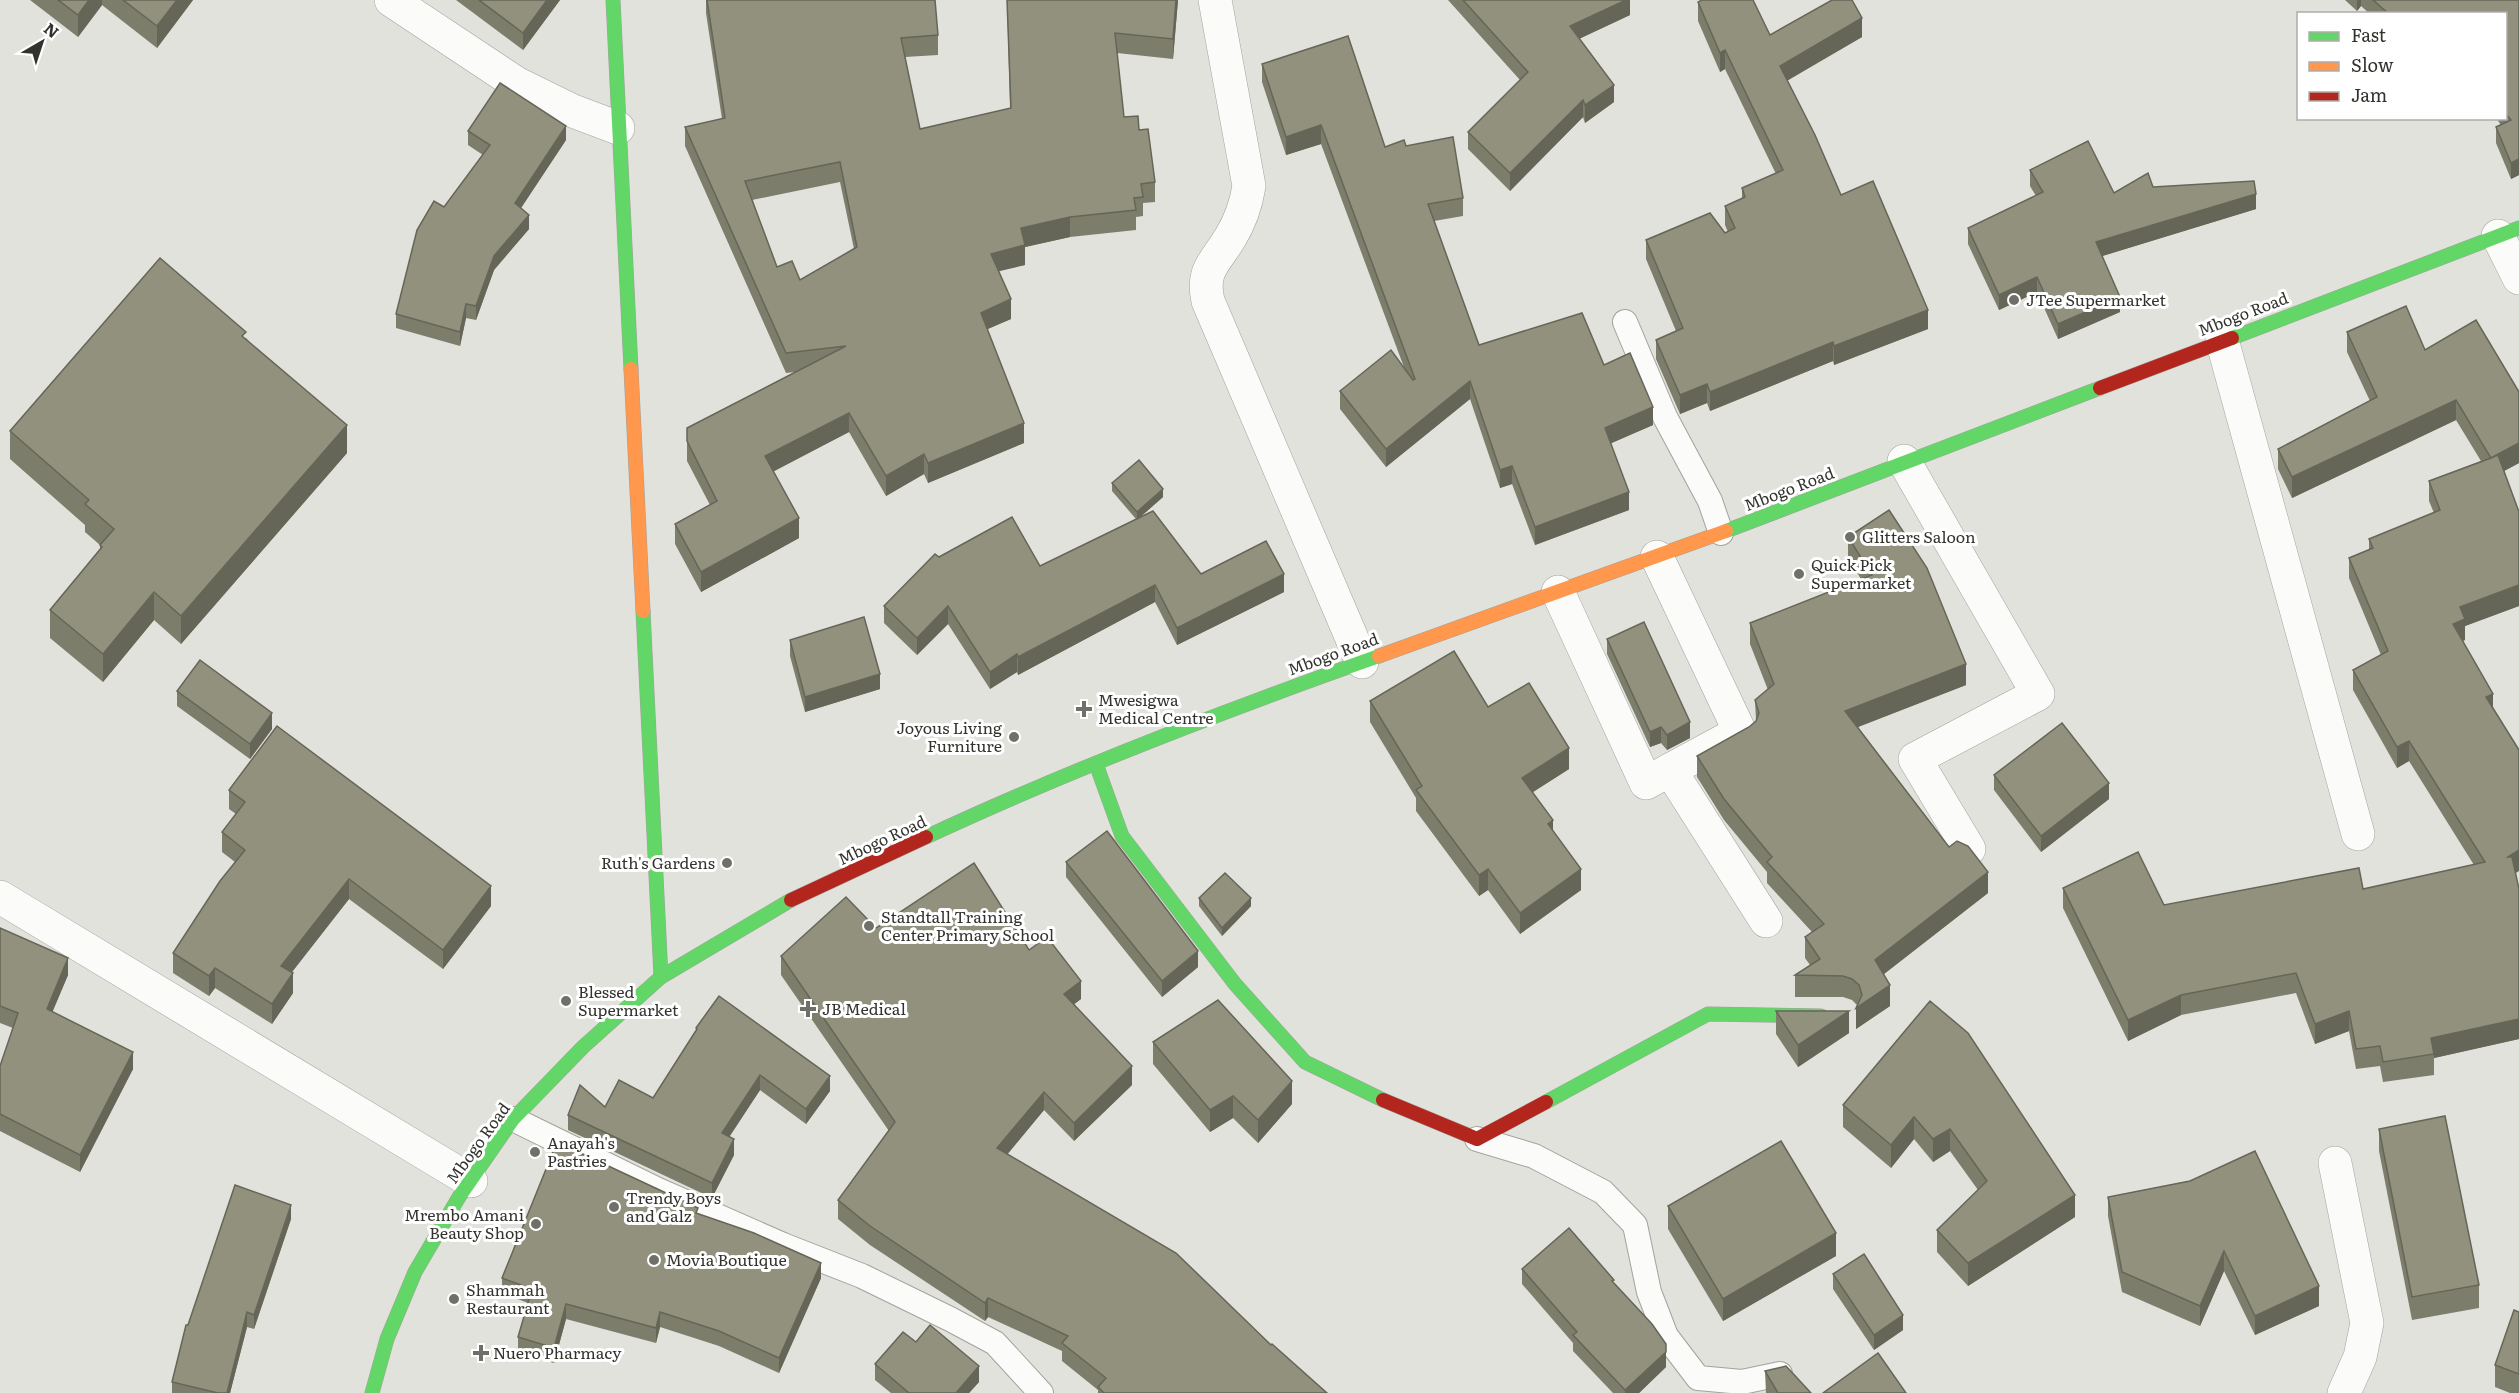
<svg xmlns="http://www.w3.org/2000/svg" width="2519" height="1393" font-family="Literata,serif">
<style>
.lines{fill:none;stroke-linecap:round;stroke-linejoin:round}
.lane-casing{stroke:#a2a29e;stroke-width:26}
.street-casing{stroke:#a2a29e;stroke-width:34}
.fast-casing{stroke:#a2a29e;stroke-width:15}
.slow-casing{stroke:#a2a29e;stroke-width:15}
.jam-casing{stroke:#a2a29e;stroke-width:15}
.lane{stroke:#fbfbfa;stroke-width:24}
.street{stroke:#fbfbfa;stroke-width:33}
.fast{stroke:#63d668;stroke-width:14}
.slow{stroke:#ff974d;stroke-width:14}
.jam{stroke:#b3261e;stroke-width:14}
.wall{fill:#7d7d6c;fill-rule:evenodd}
.shaded-wall{fill:#666658}
.building{fill:#91917e;stroke:#666658;stroke-width:1.5;fill-rule:evenodd}
.poi-dot{fill:#70706b;stroke:#fff;stroke-width:2}
.labels{text-anchor:middle;stroke-width:6;stroke-linejoin:round;paint-order:stroke}
.poi-label{font-size:16px;fill:#33332e;stroke:#fff;text-anchor:start}
.street-label{font-size:16px;fill:#33332e;stroke:#fff}
</style>
<rect width="100%" height="100%" fill="#e2e2dc"/>
<g class="lines">
<defs>
<g id="lane">
<path d="M1625,322L1665,417L1710,501L1721,533"/>
<path d="M513,1119L658,1190L783,1245L862,1276L950,1319L995,1343L1041,1393"/>
<path d="M1477,1139L1534,1156L1603,1192L1635,1225L1649,1292L1666,1336L1698,1378L1742,1382L1780,1374"/>
</g>
<g id="street">
<path d="M391,0L516,83L573,111L618,128"/>
<path d="M1215,0L1249,186C1246,205 1240,222 1230,238C1215,263 1201,270 1208,301L1362,662"/>
<path d="M2498,236L2519,278"/>
<path d="M2222,340L2358,834"/>
<path d="M1904,461L2038,694L1915,759L1969,849"/>
<path d="M1558,592L1646,783L1740,732L1657,557"/>
<path d="M1670,770L1766,921"/>
<path d="M0,897L471,1181"/>
<path d="M2335,1163L2367,1323L2360,1357L2344,1393"/>
</g>
<g id="fast">
<path d="M613,0L631,369"/>
<path d="M2232,338L2519,228"/>
<path d="M1726,531L2100,388"/>
<path d="M643,611L661,977"/>
<path d="M1096,764L1122,836L1235,984L1305,1062L1383,1100"/>
<path d="M926,837C1074,768 1226,710 1379,656"/>
<path d="M1546,1102L1708,1014L1821,1016"/>
<path d="M372,1393L387,1339L415,1272L459,1197L513,1119L583,1047L661,977L791,900"/>
</g>
<g id="slow">
<path d="M631,369L643,611"/>
<path d="M1379,656L1726,531"/>
</g>
<g id="jam">
<path d="M2100,388L2232,338"/>
<path d="M791,900L926,837"/>
<path d="M1383,1100L1477,1139L1546,1102"/>
</g>
</defs>
<use href="#lane" class="lane-casing"/>
<use href="#street" class="street-casing"/>
<use href="#fast" class="fast-casing"/>
<use href="#slow" class="slow-casing"/>
<use href="#jam" class="jam-casing"/>
<use href="#lane" class="lane"/>
<use href="#street" class="street"/>
<use href="#fast" class="fast"/>
<use href="#slow" class="slow"/>
<use href="#jam" class="jam"/>
</g>
<g class="wall">
<path d="M30,0H193L157,48L102,5L78,37Z"/>
<path d="M456,0H560L523,50Z"/>
<path d="M706,0H935L938,35V55L905,57L920,129L1010,108L1007,0H1178L1173,59L1117,53L1124,117L1139,130L1155,182V202L1143,203V216L1136,217V230L1070,237L1025,247V265L999,271L1011,319L987,329L1024,443L928,483L924,474L886,496L849,432L773,471L799,538L701,592L675,544V524L710,505L687,461V428L795,372L786,373L685,146V127L722,119L706,13ZM840,182L854,249L800,280L777,267L752,200Z"/>
<path d="M1448,0H1630V15L1579,39L1614,102L1585,123L1583,117L1510,191L1468,149V132L1520,80Z"/>
<path d="M2345,0H2519V175L2511,179L2496,143V127L2501,125L2496,118H2505V14H2370L2361,6L2357,11Z"/>
<path d="M1698,2L1770,35L1862,37L1787,80L1841,195L1928,329L1834,365L1833,361L1710,411L1707,403L1680,414L1656,359V340L1676,331L1646,259V240L1725,233L1728,232L1725,225V206L1742,199V188L1776,174L1725,69L1720,72L1698,21Z"/>
<path d="M1262,64L1385,147L1406,146L1463,198V216L1434,221L1479,345L1604,365L1653,425L1611,443L1629,510L1535,545L1512,484L1500,488L1470,399L1386,467L1340,409V391L1405,370L1321,144L1286,155L1262,82Z"/>
<path d="M468,131L566,140L521,208L529,229L494,270L476,320L466,318L460,346L396,328V314L444,207L483,155L468,145Z"/>
<path d="M2030,170L2114,193L2153,187L2256,209L2102,256L2120,312L2058,339L2037,292L1999,310L1968,244V228L2036,196L2030,186Z"/>
<path d="M2347,332L2425,350L2519,392V463L2504,471L2519,512V606L2465,626V640L2462,641L2493,707L2515,873L2519,889V1039L2434,1058V1075L2383,1082L2380,1066L2356,1069L2349,1031L2315,1044L2296,993L2181,1015L2128,1041L2063,908V888L2164,905L2363,889L2474,865L2409,761L2397,768L2353,690V670L2381,655L2349,578V558L2369,550V539L2434,513L2429,501V481L2481,461L2456,420L2292,498L2278,469V449L2370,401L2347,352Z"/>
<path d="M246,338L347,453L181,644L154,620L103,682L50,638V610L100,550V545L85,532V525L10,459V431Z"/>
<path d="M1112,483L1163,497L1140,517L1201,574L1284,592L1177,645L1155,602L1018,675L1017,672L990,689L948,624L917,655L884,623V606L939,557L1040,566L1136,519L1112,491Z"/>
<path d="M1848,537L1966,685L1858,727L1949,847L1988,893L1884,974L1890,1006L1856,1029L1857,1005L1852,1000L1843,997H1795V975L1810,965L1805,958V937L1812,932L1767,883V872L1724,820L1697,777V756L1749,727L1756,721L1755,700L1768,690L1750,644V623L1861,579L1848,558Z"/>
<path d="M1607,639L1690,738L1667,750L1661,743L1650,747L1607,654Z"/>
<path d="M790,640L880,689L805,712L790,656Z"/>
<path d="M177,691L272,729L250,759L177,706Z"/>
<path d="M1370,701L1488,707L1569,769L1533,792L1553,831L1581,890L1520,934L1488,890L1479,896L1416,811V798L1370,722Z"/>
<path d="M1994,775L2109,799L2041,852L1994,790Z"/>
<path d="M229,790L491,906L443,969L349,899L292,972L293,993L272,1024L215,988L209,996L173,973V953L235,862L222,852V832L236,814L229,809Z"/>
<path d="M1066,862L1198,967L1162,997L1066,877Z"/>
<path d="M1199,898L1251,906L1222,936L1199,906Z"/>
<path d="M0,928L68,975L52,1012L133,1069L80,1172L0,1131V1066L13,1028L0,1023Z"/>
<path d="M1029,950L1081,999L1074,1004L1132,1085L1074,1141L1044,1110L1007,1154L1271,1345L1327,1393H1098V1390L1062,1361V1351L988,1317L985,1321L870,1245L838,1219V1200L889,1131L781,975V956Z"/>
<path d="M1930,1001L2075,1217L1968,1286L1937,1252V1230L1978,1190L1950,1151L1933,1162L1914,1139L1891,1168L1843,1127V1105Z"/>
<path d="M1776,1011L1849,1033L1798,1067L1776,1034Z"/>
<path d="M696,1028L830,1091L806,1124L760,1090L729,1137L734,1155L712,1198L568,1130V1115L653,1098L696,1032Z"/>
<path d="M1153,1042L1292,1104L1258,1143L1233,1118L1210,1132L1153,1064Z"/>
<path d="M2379,1129L2479,1285V1308L2412,1320L2379,1151Z"/>
<path d="M2190,1181L2319,1306L2255,1335L2224,1271L2200,1326L2122,1292L2108,1216V1197Z"/>
<path d="M1668,1206L1836,1256L1723,1321L1668,1229Z"/>
<path d="M291,1219L254,1329L247,1327L230,1393H172V1382L188,1325Z"/>
<path d="M1522,1269L1614,1283L1666,1367L1639,1393H1613L1573,1351V1343L1522,1284Z"/>
<path d="M1833,1274L1903,1330L1874,1350L1833,1289Z"/>
<path d="M502,1278H821L779,1373L719,1346L660,1327L656,1343L566,1319L554,1363L518,1352V1337L528,1303L502,1293Z"/>
<path d="M2519,1312V1393H2510L2495,1387V1365Z"/>
<path d="M916,1342L979,1382L969,1393H891L875,1380V1364Z"/>
<path d="M1765,1371L1811,1393H1766Z"/>
</g>
<g class="shaded-wall">
<path d="M89,0H102V5L78,37V15Z"/>
<path d="M177,0H193L157,48V26Z"/>
<path d="M547,0H560L523,50V33Z"/>
<path d="M1176,0H1178L1173,59V39Z"/>
<path d="M1626,0H1630V15L1570,43V26Z"/>
<path d="M2357,0H2361V6L2357,11Z"/>
<path d="M1862,18V37L1780,85V66Z"/>
<path d="M1725,50V69L1720,72V53Z"/>
<path d="M1614,85V102L1585,123V105Z"/>
<path d="M1583,100V117L1510,191V173Z"/>
<path d="M1321,125V144L1286,155V137Z"/>
<path d="M566,126V140L515,217V203Z"/>
<path d="M2519,159V175L2511,179V163Z"/>
<path d="M2256,194V209L2096,258V242Z"/>
<path d="M529,215V229L494,270L476,320V306L494,256Z"/>
<path d="M1070,217V237L1025,247V265L991,273V254L1021,228Z"/>
<path d="M2037,277V292L1999,310V295Z"/>
<path d="M2120,297V312L2058,339V324Z"/>
<path d="M1011,299V319L981,332V313Z"/>
<path d="M466,304V318L460,346V332Z"/>
<path d="M1928,310V329L1834,365V346Z"/>
<path d="M1833,342V361L1710,411V392Z"/>
<path d="M1470,381V399L1386,467V449Z"/>
<path d="M1707,384V403L1680,414V395Z"/>
<path d="M2456,400V420L2292,498V477Z"/>
<path d="M1653,407V425L1605,446V428Z"/>
<path d="M849,413V432L765,476V456Z"/>
<path d="M1024,423V443L928,483V463Z"/>
<path d="M347,425V453L181,644V616Z"/>
<path d="M2519,443V463L2491,478V458Z"/>
<path d="M924,454V474L886,496V476Z"/>
<path d="M1512,466V484L1500,488V470Z"/>
<path d="M1163,489V497L1137,520V512Z"/>
<path d="M1629,492V510L1535,545V527Z"/>
<path d="M799,518V538L701,592V572Z"/>
<path d="M1284,574V592L1177,645V628Z"/>
<path d="M1155,585V602L1018,675V657Z"/>
<path d="M2519,585V606L2465,626V640L2453,645V624L2460,607Z"/>
<path d="M154,592V620L103,682V654Z"/>
<path d="M948,606V624L917,655V638Z"/>
<path d="M1017,654V672L990,689V672Z"/>
<path d="M1966,664V685L1845,732V711Z"/>
<path d="M880,674V689L805,712V697Z"/>
<path d="M2493,694V714L2486,697Z"/>
<path d="M272,713V729L250,759V744Z"/>
<path d="M1690,722V738L1667,750V735Z"/>
<path d="M1661,727V743L1650,747V732Z"/>
<path d="M2409,741V761L2397,768V747Z"/>
<path d="M1569,748V769L1522,799V778Z"/>
<path d="M2109,783V799L2041,852V836Z"/>
<path d="M1553,820V841L1548,824Z"/>
<path d="M2519,850V871L2508,878V857Z"/>
<path d="M1488,869V890L1479,896V875Z"/>
<path d="M1581,869V890L1520,934V913Z"/>
<path d="M1988,872V893L1875,981V960Z"/>
<path d="M349,879V899L281,986V966Z"/>
<path d="M491,886V906L443,969V950Z"/>
<path d="M1251,898V906L1222,936V928Z"/>
<path d="M1198,951V967L1162,997V981Z"/>
<path d="M68,958V975L47,1025V1009Z"/>
<path d="M215,968V988L209,996V976Z"/>
<path d="M293,973V993L272,1024V1004Z"/>
<path d="M1081,981V999L1064,1012V994Z"/>
<path d="M1890,985V1006L1856,1029V1008Z"/>
<path d="M2181,995V1015L2128,1041V1020Z"/>
<path d="M1849,1011V1033L1798,1067V1045Z"/>
<path d="M2349,1011V1031L2315,1044V1024Z"/>
<path d="M2519,1019V1039L2434,1058L2431,1038Z"/>
<path d="M133,1052V1069L80,1172V1155Z"/>
<path d="M1132,1066V1085L1074,1141V1123Z"/>
<path d="M760,1075V1090L722,1148V1133Z"/>
<path d="M830,1076V1091L806,1124V1109Z"/>
<path d="M1292,1081V1104L1258,1143V1120Z"/>
<path d="M1044,1092V1110L997,1167V1148Z"/>
<path d="M1233,1096V1118L1210,1132V1110Z"/>
<path d="M1914,1117V1139L1891,1168V1145Z"/>
<path d="M1950,1129V1151L1933,1162V1139Z"/>
<path d="M734,1139V1155L712,1198V1183Z"/>
<path d="M2075,1195V1217L1968,1286V1263Z"/>
<path d="M291,1205V1219L254,1329V1315Z"/>
<path d="M1836,1233V1256L1723,1321V1299Z"/>
<path d="M2224,1251V1271L2200,1326V1306Z"/>
<path d="M821,1263V1278L779,1373V1358Z"/>
<path d="M2319,1286V1306L2255,1335V1316Z"/>
<path d="M988,1298V1317L985,1321V1303Z"/>
<path d="M566,1304V1319L554,1363V1348Z"/>
<path d="M247,1312V1327L230,1393H227Z"/>
<path d="M660,1312V1327L656,1343V1328Z"/>
<path d="M1903,1315V1330L1874,1350V1335Z"/>
<path d="M1666,1352V1367L1639,1393H1625V1390Z"/>
<path d="M979,1366V1382L969,1393H956Z"/>
</g>
<g class="building">
<path d="M58,0H89L78,15Z"/>
<path d="M123,0H177L157,26Z"/>
<path d="M479,0H547L523,33Z"/>
<path d="M707,0H935L938,35L901,38L920,129L1011,108L1007,0H1176L1173,39L1115,33L1124,117L1138,116L1139,130L1148,129L1155,182L1141,184L1143,197L1134,198L1136,210L1070,217L1021,228L1025,245L991,254L1011,299L981,313L1024,423L928,463L924,454L886,476L849,413L765,456L799,518L701,572L675,524L717,501L687,441V428L846,346L786,353L685,127L725,118ZM840,162L857,247L800,280L792,261L777,267L745,181Z"/>
<path d="M1463,0H1626L1570,26L1614,85L1585,105L1583,100L1510,173L1468,132L1528,72Z"/>
<path d="M1702,0H1753L1770,35L1832,0H1852L1862,18L1780,66L1815,135L1841,195L1873,181L1928,310L1834,346L1833,342L1710,392L1707,384L1680,395L1656,340L1683,328L1646,240L1710,213L1725,233L1735,228L1725,206L1745,197L1742,188L1783,170L1725,50L1720,53L1698,2Z"/>
<path d="M2373,0H2519V159L2511,163L2496,127L2511,120L2505,113V14H2389Z"/>
<path d="M1348,36L1385,147L1404,140L1406,146L1453,137L1463,198L1428,204L1479,345L1582,313L1604,365L1630,353L1653,407L1605,428L1629,492L1535,527L1512,466L1500,470L1470,381L1386,449L1340,391L1391,350L1413,380L1415,379L1321,125L1286,137L1262,64Z"/>
<path d="M500,83L566,126L515,203L529,215L494,256L476,306L466,304L460,332L396,314L417,230L434,201L444,207L490,145L468,131Z"/>
<path d="M2088,141L2114,193L2148,173L2153,187L2254,181L2256,194L2096,242L2120,297L2058,324L2037,277L1999,295L1968,228L2043,192L2030,170Z"/>
<path d="M160,258L246,332L242,336L347,425L181,616L154,592L103,654L50,610L102,547L100,545L114,529L85,504L89,500L10,431Z"/>
<path d="M2406,306L2425,350L2476,320L2519,392V443L2491,458L2498,455L2519,512V585L2460,607L2465,619L2453,624L2493,694L2486,697L2519,750V850L2508,857H2512L2519,889V1019L2431,1038L2434,1054L2383,1062L2380,1046L2356,1049L2349,1011L2315,1024L2296,973L2181,995L2128,1020L2063,888L2138,852L2164,905L2359,868L2363,889L2485,862L2409,741L2397,747L2353,670L2388,651L2349,558L2373,548L2369,539L2440,510L2429,481L2491,458L2456,400L2292,477L2278,449L2377,397L2347,332Z"/>
<path d="M1139,460L1163,489L1137,512L1112,483Z"/>
<path d="M1889,510L1927,568L1966,664L1845,711L1949,847L1957,841L1968,846L1988,872L1875,960L1890,985L1856,1008L1862,995L1859,985L1852,979L1843,976L1795,975L1820,959L1805,937L1824,924L1767,862L1772,857L1724,799L1697,756L1749,727L1756,721L1759,713L1755,700L1774,684L1750,623L1872,575L1848,537Z"/>
<path d="M1153,511L1201,574L1266,541L1284,574L1177,628L1155,585L1018,657L1017,654L990,672L948,606L917,638L884,606L935,554L939,557L1012,517L1040,566Z"/>
<path d="M864,617L880,674L805,697L790,640Z"/>
<path d="M1644,622L1690,722L1667,735L1661,727L1650,732L1607,639Z"/>
<path d="M1454,651L1488,707L1529,683L1569,748L1522,778L1553,820L1548,824L1581,869L1520,913L1488,869L1479,875L1416,790L1422,786L1370,701Z"/>
<path d="M200,660L272,713L250,744L177,691Z"/>
<path d="M2062,723L2109,783L2041,836L1994,775Z"/>
<path d="M277,726L491,886L443,950L349,879L281,966L293,973L272,1004L215,968L209,976L173,953L220,881L245,850L222,832L245,802L229,790Z"/>
<path d="M1107,831L1198,951L1162,981L1066,862Z"/>
<path d="M974,863L1029,950L1047,937L1081,981L1064,994L1132,1066L1074,1123L1044,1092L997,1148L1176,1253L1271,1345L1272,1344L1327,1393H1104L1098,1387L1106,1378L1062,1343L1068,1336L988,1298L985,1303L870,1226L838,1200L895,1122L781,956L846,897L876,928Z"/>
<path d="M1225,873L1251,898L1222,928L1199,898Z"/>
<path d="M0,928L68,958L47,1009L133,1052L80,1155L0,1114V1066L18,1013L0,1006Z"/>
<path d="M719,996L830,1076L806,1109L760,1075L722,1133L734,1139L712,1183L568,1115L580,1085L605,1107L619,1080L653,1098L697,1029L696,1028Z"/>
<path d="M1218,1000L1292,1081L1258,1120L1233,1096L1210,1110L1153,1042Z"/>
<path d="M1930,1001L1968,1033L2075,1195L1968,1263L1937,1230L1987,1181L1950,1129L1933,1139L1914,1117L1891,1145L1843,1105Z"/>
<path d="M1776,1011H1849L1798,1045Z"/>
<path d="M2445,1116L2479,1285L2412,1297L2379,1129Z"/>
<path d="M1781,1141L1836,1233L1723,1299L1668,1206Z"/>
<path d="M557,1142L698,1208L696,1213L754,1233L821,1263L779,1358L719,1331L660,1312L656,1328L566,1304L554,1348L518,1337L532,1289L502,1278Z"/>
<path d="M2255,1151L2319,1286L2255,1316L2224,1251L2200,1306L2122,1272L2108,1197L2190,1181Z"/>
<path d="M235,1185L291,1205L254,1315L247,1312L227,1393H218L172,1382L186,1325H188Z"/>
<path d="M1569,1228L1614,1280L1612,1281L1652,1324L1666,1344V1352L1625,1390L1573,1335L1577,1332L1522,1269Z"/>
<path d="M1864,1254L1903,1315L1874,1335L1833,1274Z"/>
<path d="M2514,1310L2519,1312V1374L2495,1365Z"/>
<path d="M930,1325L979,1366L956,1393H909L875,1364L903,1332L916,1342Z"/>
<path d="M1878,1353L1906,1393H1823Z"/>
<path d="M1786,1366L1811,1393H1778L1765,1371Z"/>
</g>
<g class="poi-dot">
<circle cx="2014" cy="300" r="6"/>
<circle cx="1850" cy="537" r="6"/>
<circle cx="1799" cy="574" r="6"/>
<path d="M1081 700h6v6h6v6h-6v6h-6v-6h-6v-6h6z"/>
<circle cx="1014" cy="737" r="6"/>
<circle cx="727" cy="863" r="6"/>
<circle cx="869" cy="926" r="6"/>
<circle cx="566" cy="1001" r="6"/>
<path d="M805 1000h6v6h6v6h-6v6h-6v-6h-6v-6h6z"/>
<circle cx="535" cy="1152" r="6"/>
<circle cx="614" cy="1207" r="6"/>
<circle cx="536" cy="1224" r="6"/>
<circle cx="654" cy="1260" r="6"/>
<circle cx="454" cy="1299" r="6"/>
<path d="M478 1344h6v6h6v6h-6v6h-6v-6h-6v-6h6z"/>
</g>
<g class="labels">
<g class="poi-label">
<text x="2026" y="306">JTee Supermarket</text>
<text x="1862" y="543">Glitters Saloon</text>
<text x="1811" y="571">Quick Pick<tspan x="1811" dy="18">Supermarket</tspan></text>
<text x="1098" y="706">Mwesigwa<tspan x="1098" dy="18">Medical Centre</tspan></text>
<text x="1002" y="734" text-anchor="end">Joyous Living<tspan x="1002" dy="18">Furniture</tspan></text>
<text x="715" y="869" text-anchor="end">Ruth's Gardens</text>
<text x="881" y="923">Standtall Training<tspan x="881" dy="18">Center Primary School</tspan></text>
<text x="578" y="998">Blessed<tspan x="578" dy="18">Supermarket</tspan></text>
<text x="822" y="1015">JB Medical</text>
<text x="547" y="1149">Anayah's<tspan x="547" dy="18">Pastries</tspan></text>
<text x="626" y="1204">Trendy Boys<tspan x="626" dy="18">and Galz</tspan></text>
<text x="524" y="1221" text-anchor="end">Mrembo Amani<tspan x="524" dy="18">Beauty Shop</tspan></text>
<text x="666" y="1266">Movia Boutique</text>
<text x="466" y="1296">Shammah<tspan x="466" dy="18">Restaurant</tspan></text>
<text x="493" y="1359">Nuero Pharmacy</text>
</g>
<g class="street-label">
<text transform="translate(2243 314) rotate(-21)" y="6">Mbogo Road</text>
<text transform="translate(1789 489) rotate(-21)" y="6">Mbogo Road</text>
<text transform="translate(1333 654) rotate(-20)" y="6">Mbogo Road</text>
<text transform="translate(882 840) rotate(-25)" y="6">Mbogo Road</text>
<text transform="translate(478 1143) rotate(-54)" y="6">Mbogo Road</text>
</g>
</g>
<rect x="2297" y="12" width="210" height="108" fill="#ffffff" stroke="#adadab" stroke-width="1.5"/>
<rect x="2309" y="32" width="30" height="9" fill="#63d668" stroke="#adadab" stroke-width="1.5"/>
<text x="2351" y="42" font-size="18" fill="#33332e">Fast</text>
<rect x="2309" y="62" width="30" height="9" fill="#ff974d" stroke="#adadab" stroke-width="1.5"/>
<text x="2351" y="72" font-size="18" fill="#33332e">Slow</text>
<rect x="2309" y="92" width="30" height="9" fill="#b3261e" stroke="#adadab" stroke-width="1.5"/>
<text x="2351" y="102" font-size="18" fill="#33332e">Jam</text>
<g transform="translate(42 42) rotate(39)" stroke="#ffffff" stroke-width="4.5" paint-order="stroke">
<path d="M0-4.5L10 22L0 15L-10 22Z" fill="#33332e"/>
<text y="-9" font-size="16" font-weight="bold" text-anchor="middle" fill="#33332e">N</text>
</g>
</svg>
